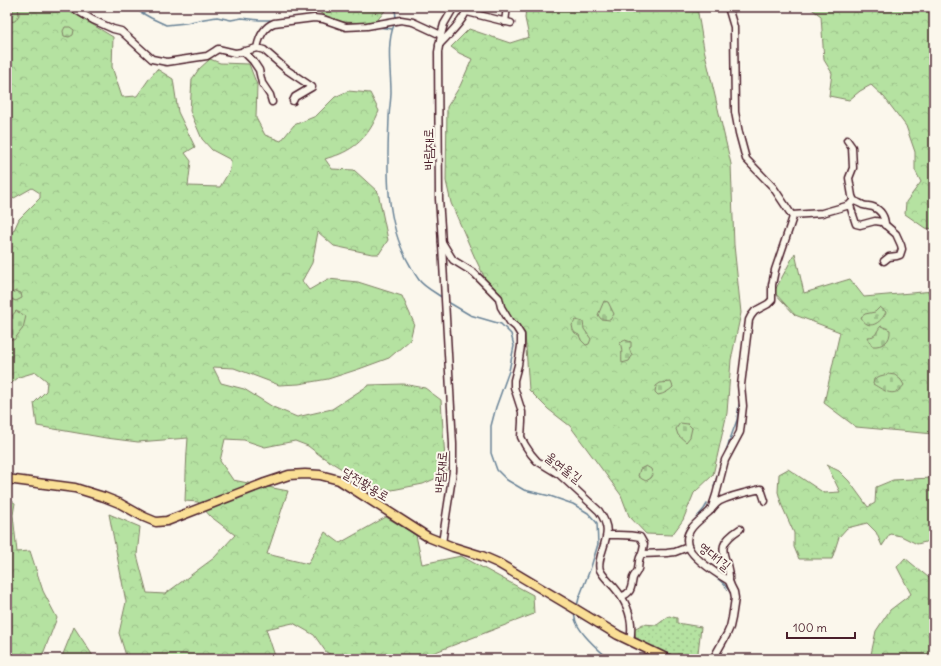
<svg xmlns="http://www.w3.org/2000/svg" width="941" height="666" font-family="Delius,'Poor Story',sans-serif">
<style>
.forest{fill:url(#forest-crowns);stroke:#808066}
.cemetery{fill:url(#cemetery-stones);stroke:#808066}
.park{fill:url(#park-dots);stroke:#808066}
.lines{fill:none;stroke-linecap:round;stroke-linejoin:round}
.stream{stroke:#698397;stroke-width:1.5}
.minor-casing{stroke:#4a1f2b;stroke-width:9}
.major-casing{stroke:#4a1f2b;stroke-width:11}
.minor{stroke:#fbf7ec;stroke-width:6}
.major{stroke:#fadf96;stroke-width:8}
.labels{text-anchor:middle;stroke-width:4;stroke-linejoin:round;paint-order:stroke}
.street-label{font-size:13px;fill:#4a1f2b;stroke:#fbf7ec}
</style>
<defs>
<pattern id="forest-crowns" width="20" height="18" patternUnits="userSpaceOnUse"><rect width="20" height="18" fill="#b5e2a1"/><path d="M2 6a3 3 0 1 1 6 0M12 15a3 3 0 1 1 6 0" fill="none" stroke="#9dc18b"/></pattern>
<pattern id="cemetery-stones" width="16" height="16" patternUnits="userSpaceOnUse"><rect width="16" height="16" fill="#b5e2a1"/><path d="M2 7V4a2 2 0 0 1 4 0v3zM10 15v-3a2 2 0 0 1 4 0v3z" fill="#9dc18b"/></pattern>
<pattern id="park-dots" width="8" height="8" patternUnits="userSpaceOnUse"><rect width="8" height="8" fill="#b5e2a1"/><path d="M2 2h.1M6 6h.1" fill="none" stroke="#9dc18b" stroke-width="1.8" stroke-linecap="round"/></pattern>
</defs>
<rect width="100%" height="100%" fill="#fbf7ec"/>
<filter id="ink" filterUnits="userSpaceOnUse"><feTurbulence type="fractalNoise" baseFrequency=".025" numOctaves="2"/><feDisplacementMap in="SourceGraphic" scale="8" xChannelSelector="R" yChannelSelector="G"/><feConvolveMatrix kernelMatrix="1 2 1 2 8 2 1 2 1" color-interpolation-filters="sRGB"/></filter>
<g filter="url(#ink)">
<g class="forest">
<path d="M7,7H57L75,14L113,37L112,67L122,97L137,96L149,79L157,69L173,79L178,112L195,147L185,153L191,161L188,186L220,187L230,170L231,160L212,150L202,139L190,111L192,79L199,69L210,59L220,63L249,64L257,85L256,118L265,135L281,141L294,125L316,116L335,97L348,91L370,93L379,111C371,131 361,145 340,154C336,156 330,157 325,159L332,169L354,170L378,192L388,240L379,254H372L334,246L318,232L312,263L302,281L309,290L328,279L358,282L402,296L414,323L410,340L389,358L359,369L328,379L299,384L279,385L234,368L213,367L221,383L244,389L273,407L297,417L332,409L369,385L403,384L425,388L441,400L446,474L423,484L392,490L374,489L321,456L308,446L295,441L265,447L244,440L225,439L220,461L233,480L288,491L267,554L308,564L325,532L340,543L386,517L416,535L422,564L461,556L533,595L534,614L433,653L422,659H338L326,652L314,635L293,623L266,629L276,659H127L119,633L126,602L109,514L140,527L137,555L147,593L165,594L214,558L235,535L210,516L198,502L185,501C186,480 186,459 188,438L138,442L106,438L37,426L34,403L46,391L47,381L36,372L19,377L7,387V239L14,230L19,219L40,198V193L32,188L7,202Z"/>
<path d="M308,7H388L375,23L339,22Z"/>
<path d="M526,7H697L704,49L731,164L734,245L741,313L731,360L727,413L713,475L694,493L683,520L672,535L646,534L629,516L621,495L570,426L548,409L529,390L525,333L500,309L475,258L451,203L446,181L447,107L460,86L472,59L459,53L451,47L469,29L510,43L529,37L525,18Z"/>
<path d="M809,7H934V229L925,228L905,214L906,202L921,182L915,170V152L906,126L884,97L871,85L860,91L849,100L829,96L832,73L824,60L821,16Z"/>
<path d="M795,253L804,293L850,279L864,297L934,291V434L856,427L824,403L840,332L795,315L774,292Z"/>
<path d="M827,465L839,471L849,481L868,507L875,503L876,487L893,480L931,478L934,474V540L917,544L901,536L890,534L882,546L876,532L867,523L847,528L839,537L832,559H799L794,547V533L782,506L778,492L779,474L788,469L824,493L840,492Z"/>
<path d="M7,498L15,503L13,515L17,552L30,551L43,591L57,618L41,659H7Z"/>
<path d="M905,558L934,582V628L930,658L931,659H870L876,631L890,610L911,594L897,567Z"/>
<path d="M74,627L95,659H61Z"/>
</g>
<g class="cemetery">
<path d="M7,7H18L19,15L15,21L9,22L7,20Z"/>
<path d="M65,27H70L74,30L73,35L69,37L64,36L63,31Z"/>
<path d="M16,291L21,293L22,298L16,301L11,299L10,294Z"/>
<path d="M604,301L608,302L614,314L610,320L601,319L598,315Z"/>
<path d="M880,307L886,312C881,323 868,332 861,317L865,314L875,312Z"/>
<path d="M16,311L26,316L23,328L14,340L7,338C7,327 8,320 16,311Z"/>
<path d="M576,320L583,322L584,329L591,339L589,344L586,345L581,340L579,335L575,333L573,330L572,325Z"/>
<path d="M881,326L890,330C891,341 883,347 872,346L867,337C878,337 875,332 881,326Z"/>
<path d="M625,340L631,342V347L629,348L632,356L629,361L622,363C621,356 623,350 620,343Z"/>
<path d="M888,374L895,375L901,380L904,385C894,399 885,391 873,384L874,379L880,376Z"/>
<path d="M671,382L673,387C669,391 664,394 658,395L655,392L656,386L660,383Z"/>
<path d="M680,423L688,424L692,428L690,437L686,442L678,435L676,429Z"/>
<path d="M646,466L651,469L653,475L651,478L646,481L642,479L638,476L640,469Z"/>
</g>
<path class="park" d="M669,616L677,618V623L701,627L698,653L694,659H675L639,642L636,639L634,629L643,624L657,625Z"/>
<g class="lines">
<g class="stream">
<path d="M130,7L135,9L151,18L166,25L186,23L204,19L217,17L231,20L242,18L259,20H270"/>
<path d="M395,7L396,19"/>
<path d="M394,25C386,44 391,72 391,92C391,101 389,110 389,119C387,168 384,223 411,267C413,271 416,276 419,280C424,287 436,293 443,298"/>
<path d="M378,27L392,29"/>
<path d="M448,302L470,315L501,324L511,334L514,346L509,371L496,407L491,426V453L497,470L507,480L524,490L550,496L573,504L588,513L597,523L598,544L591,567L579,598L577,606"/>
<path d="M724,456L737,420L739,404"/>
<path d="M714,487L721,463"/>
<path d="M685,534L686,530L704,509L707,504"/>
<path d="M685,538L684,543L685,546"/>
<path d="M686,550L692,558"/>
<path d="M706,569C716,578 726,583 732,596"/>
<path d="M575,612C571,627 599,650 609,659"/>
<path d="M719,642L727,627L730,614"/>
<path d="M709,659L717,647"/>
</g>
<defs>
<g id="minor">
<path d="M71,7L93,20L113,29L121,31L152,59L167,62L207,56L215,51L218,49L235,53L242,52L257,48C259,38 264,27 274,23L314,18L323,19L346,27L367,26L401,20L413,22L441,35"/>
<path d="M467,12L511,23"/>
<path d="M469,12L477,7"/>
<path d="M505,22L507,7"/>
<path d="M439,45C447,36 467,18 467,7"/>
<path d="M257,48L264,50L287,70L312,87L295,97L293,101"/>
<path d="M243,51L253,61L259,70L262,83L270,95L272,102"/>
<path d="M847,140L852,147L853,168L849,178L852,196L854,201"/>
<path d="M851,203L854,201C858,202 859,203 863,205C866,206 870,206 873,207C881,210 885,217 885,225"/>
<path d="M792,215L822,213L850,205L852,212L856,224L860,225L875,221L882,222L896,234L901,245L902,249L900,255L897,256L889,257L884,261"/>
<path d="M442,242L453,260L474,273L499,298L501,307L510,322L516,327L521,335V346L518,365L514,380V387L522,412V422L521,437L525,445L531,454L537,461L560,475L599,511C611,528 607,536 601,555C600,560 598,565 600,570C603,576 609,582 614,587C627,602 634,621 630,641"/>
<path d="M711,510L716,495L725,460L740,432L743,406L741,385L749,320L751,316L755,311L768,304L772,300V285L775,270L793,217L773,187L746,159L739,133L735,112L734,27L728,7"/>
<path d="M608,535C619,535 629,534 640,537L644,544L642,554"/>
<path d="M442,543L453,471V444L441,227L439,199L438,52L441,35L444,24L454,7"/>
<path d="M729,581C731,556 709,549 740,529"/>
<path d="M622,596C632,593 631,587 633,578C634,575 637,573 638,569C639,564 638,558 642,554L667,553L675,552L688,547"/>
<path d="M713,659L727,634L730,627L732,618L735,598L734,592L731,586L729,581C719,575 694,559 689,548C681,532 699,521 709,512C713,508 715,504 720,501C732,495 748,492 761,489L765,501"/>
</g>
<path id="major" d="M7,479L75,488L104,497L119,503L144,517L156,522L167,521L265,483L289,475L305,474L320,475L339,480L428,537L453,547L482,556L498,563L572,607L618,635L668,659"/>
</defs>
<use href="#minor" class="minor-casing"/>
<use href="#major" class="major-casing"/>
<use href="#minor" class="minor"/>
<use href="#major" class="major"/>
</g>
</g>
<g class="labels">
<g class="street-label">
<text transform="translate(428 149) rotate(-90)" y="5">바람재로</text>
<text transform="translate(564 467) rotate(37)" y="5">울여울길</text>
<text transform="translate(440 472) rotate(-85)" y="5">바람재로</text>
<text transform="translate(366 484) rotate(31)" y="5">달전황용로</text>
<text transform="translate(715 556) rotate(39)" y="5">영대1길</text>
</g>
</g>
<rect width="941" height="666" fill="none" stroke="#fbf7ec" stroke-width="24"/>
<rect x="12" y="12" width="917" height="642" fill="none" stroke="#4a1f2b" stroke-width="1.5" filter="url(#ink)"/>
<path d="M787 632v6h68v-6" fill="none" stroke="#4a1f2b" stroke-width="2"/>
<text x="793" y="632" font-size="12" fill="#4a1f2b" stroke="#fbf7ec" stroke-width="3" paint-order="stroke">100 m</text>
</svg>
